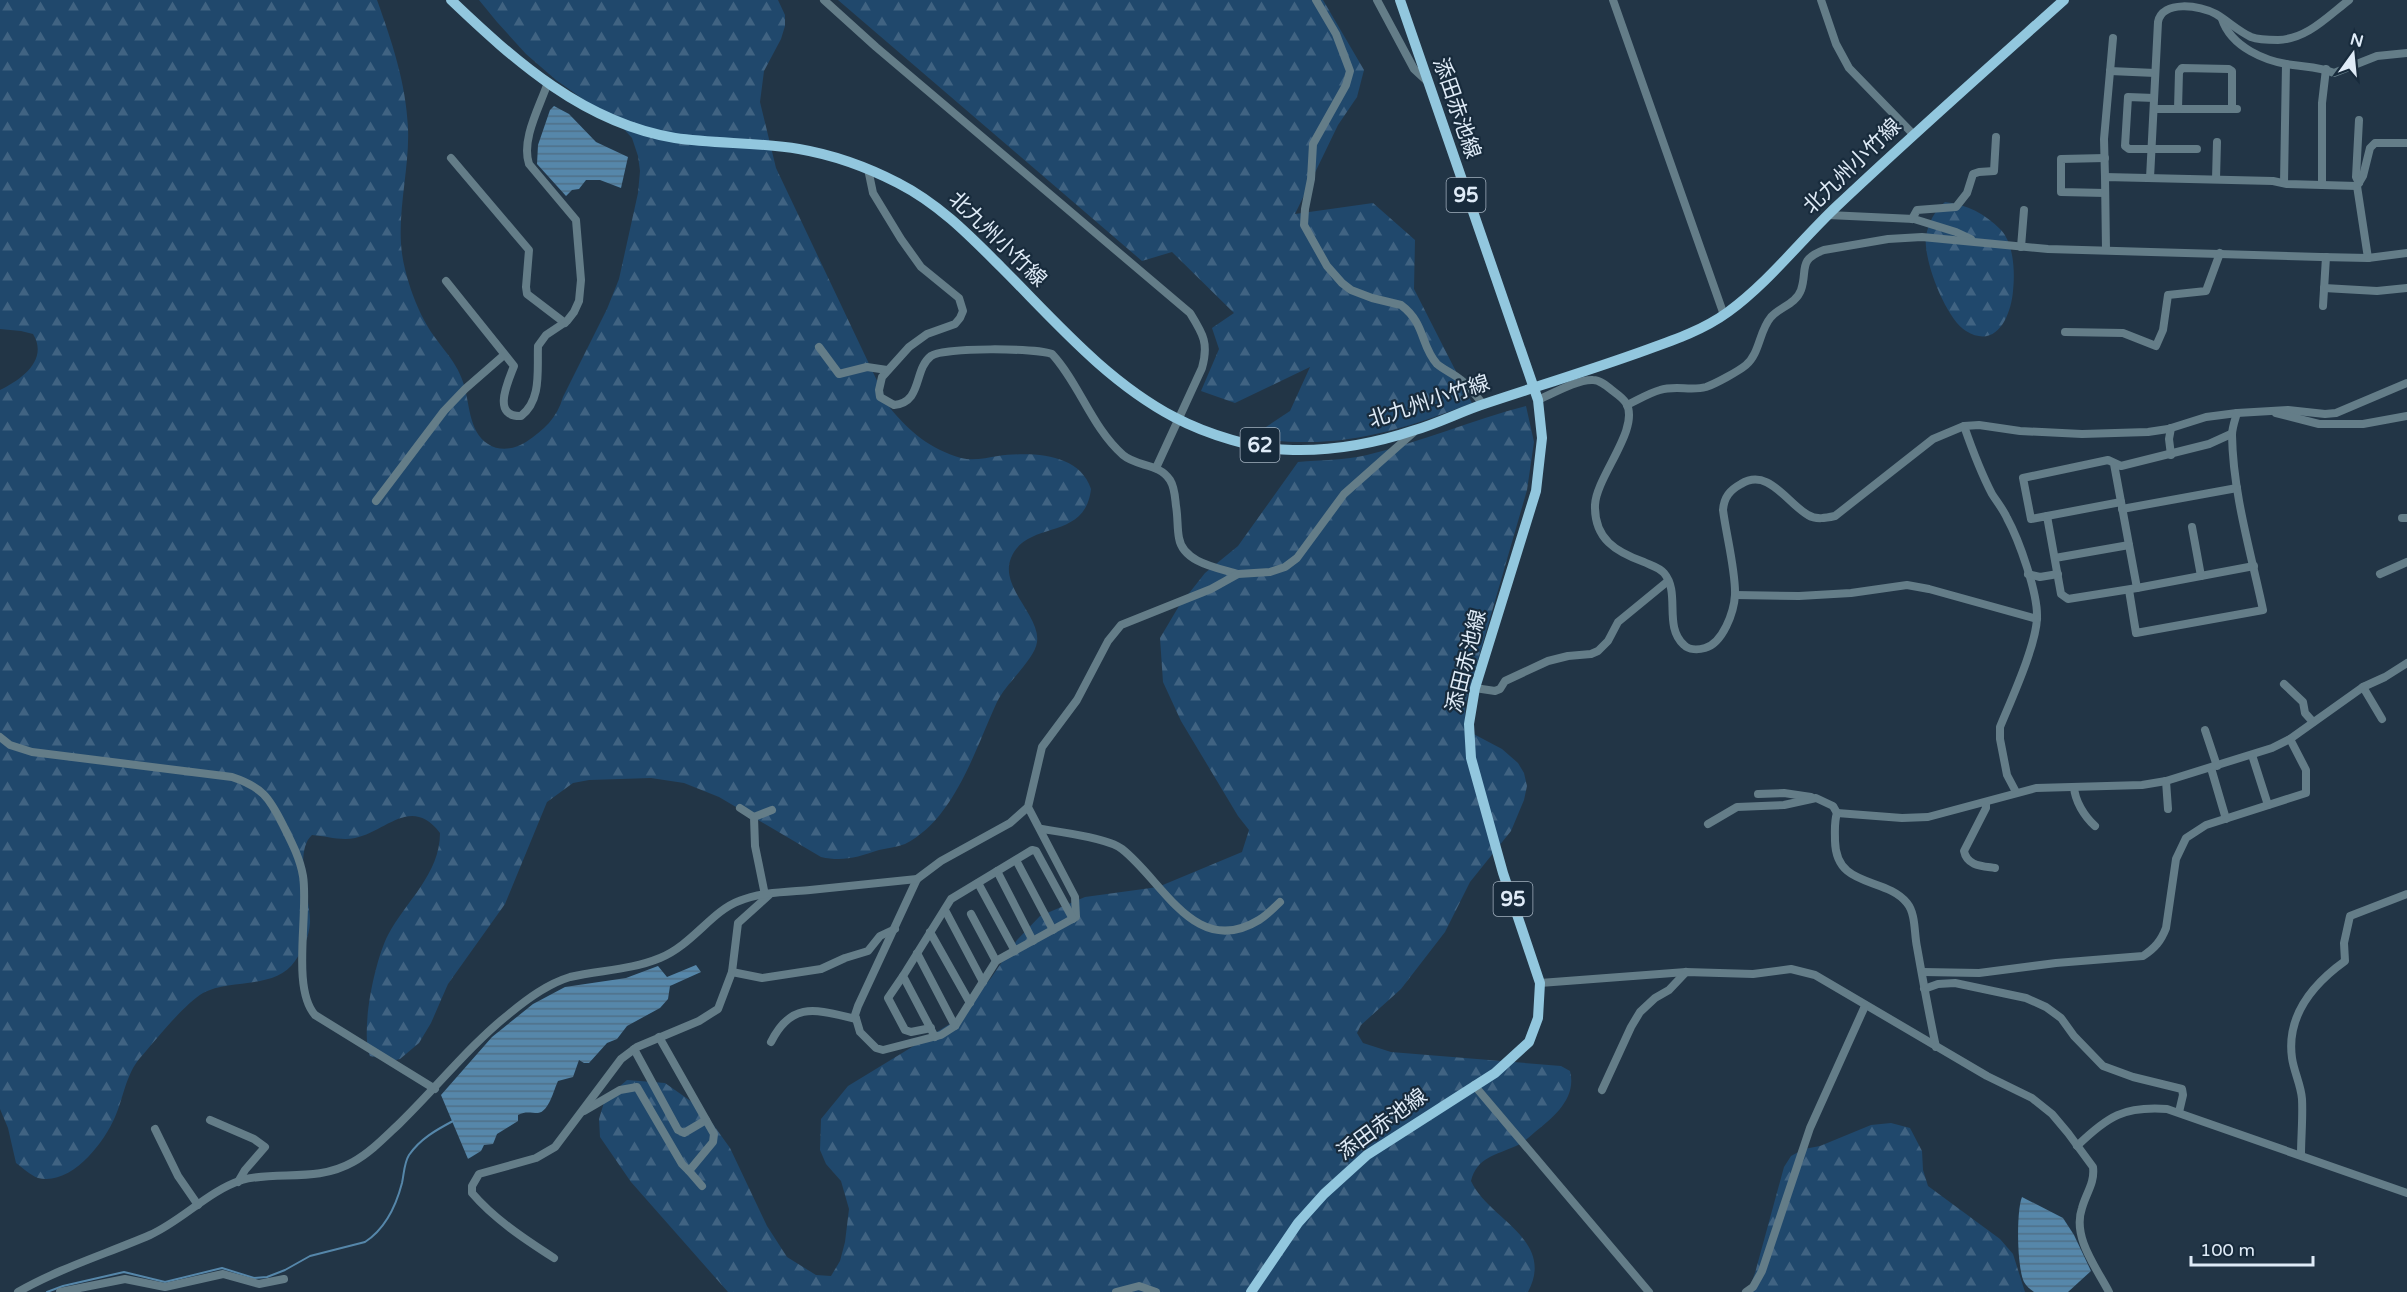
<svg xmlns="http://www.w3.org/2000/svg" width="2407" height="1292" font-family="'Varela Round','Noto Sans JP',sans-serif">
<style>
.forest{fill:url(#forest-firs)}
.water{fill:url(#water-rules)}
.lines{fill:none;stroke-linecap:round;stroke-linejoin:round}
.stream{stroke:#5687aa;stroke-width:2}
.minor{stroke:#647d88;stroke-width:8}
.major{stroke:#92c7de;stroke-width:10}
.labels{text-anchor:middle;stroke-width:4.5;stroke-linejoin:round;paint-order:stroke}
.shield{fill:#182b3c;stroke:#a3b1bf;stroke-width:1.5}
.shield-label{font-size:20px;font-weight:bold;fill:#dfebf7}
.street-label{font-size:21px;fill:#dfebf7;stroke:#182b3c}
</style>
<defs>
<pattern id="forest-firs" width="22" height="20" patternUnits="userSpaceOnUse" patternTransform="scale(1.5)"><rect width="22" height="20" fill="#20486c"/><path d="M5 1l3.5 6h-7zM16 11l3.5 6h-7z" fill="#406382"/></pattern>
<pattern id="water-rules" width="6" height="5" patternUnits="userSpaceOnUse" patternTransform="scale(1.5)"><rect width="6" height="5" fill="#5687aa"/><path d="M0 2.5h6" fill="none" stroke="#4f7088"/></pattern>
</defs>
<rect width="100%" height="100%" fill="#223546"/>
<g class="forest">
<path d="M0,0H377C392,42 406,83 408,128C410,174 393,223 405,269C409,286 416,305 424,320C435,342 456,359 463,382C470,402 468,431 488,444C500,452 515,449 526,442C544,430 557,418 563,397L607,309L619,279L638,193L640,171L638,156L632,138L621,126L556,80L526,54L497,22L479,0H778L785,15V26L781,39L764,71L760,102L776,168L890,408C910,432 930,449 961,458C973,461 986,458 998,456C1030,452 1079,452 1091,489C1085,542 1027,519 1011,558C999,587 1041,616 1037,642C1035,659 1006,683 997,702C976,747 955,819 905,844C897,847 887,848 879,850C858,857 843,862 821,857L719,797L684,783L651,778L589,780L573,783L547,802L505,904L448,984L431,1023L419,1043L400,1059L392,1061L370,1056C360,1030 375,960 388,935C406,901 440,874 440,833C411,795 386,832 355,838C341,841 326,836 312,835C293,852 311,900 310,923C309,937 303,950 295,961C276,990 230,978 203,993C184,1004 155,1041 140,1058C126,1074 123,1099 115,1117C104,1143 71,1186 38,1178C30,1175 23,1168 16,1163L8,1128L0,1109V390C21,380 49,360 33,334L21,331L0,329Z"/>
<path d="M838,0H1323L1364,70L1357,97L1338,125L1295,214L1373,203L1415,240L1414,289L1472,403C1397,432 1333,452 1251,437L1290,411L1310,367L1235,403L1201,391L1219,349L1212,328L1234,313L1172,252L1142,261Z"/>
<path d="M1945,202C1968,205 1984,213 2001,230C2014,244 2015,272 2013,291C2011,315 1997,350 1966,331C1946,319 1923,260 1926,237C1928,223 1935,210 1945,202Z"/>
<path d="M1526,406L1534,442L1527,490L1465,705L1466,730L1502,749L1518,763L1524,773L1527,786L1524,800L1511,831L1470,882L1445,932L1401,989L1361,1025L1357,1033L1363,1043L1391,1052L1561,1066L1570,1071C1577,1098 1554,1117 1535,1132C1529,1137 1523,1143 1516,1146C1496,1155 1477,1157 1471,1181C1488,1219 1556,1239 1528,1292H728L631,1182L600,1137L599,1119L605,1099L627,1080L665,1083L702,1109L730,1148L767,1226L787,1257L816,1275L831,1276L840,1261L845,1242L849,1209L841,1181L826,1164L820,1150L821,1119L848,1086L953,1022L991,978L1017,940L1040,916L1085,897L1158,887L1242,852L1249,830L1238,816L1181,721L1163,682L1160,638L1179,606L1205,573L1238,546L1298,462C1321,460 1345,460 1367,455C1421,442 1472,420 1526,406Z"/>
<path d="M1891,1123L1910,1128L1922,1151L1923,1170L1928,1186L2000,1239L2013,1254L2025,1292H1748L1755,1273L1784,1167L1791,1156L1804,1149L1820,1146L1871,1125Z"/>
</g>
<g class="water">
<path d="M554,106L569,114L596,142L628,157L621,188L600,180H586L579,189L572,190L566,196L537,164L538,145L550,110Z"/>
<path d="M696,965L701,972L670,986L668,999L660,1008L627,1026L617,1039L607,1043L589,1063H584L579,1060L573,1077L558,1081C554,1089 549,1112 538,1113C530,1113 526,1111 518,1115V1121L497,1134L493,1144L484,1145L481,1151L468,1159L441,1095L492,1037L533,1004L565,987L626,978L658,966L667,977Z"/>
<path d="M2022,1197L2063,1218L2074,1235L2091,1271L2068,1292H2034C2030,1289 2026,1286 2024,1282C2017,1268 2016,1212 2022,1197Z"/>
</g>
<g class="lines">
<path class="stream" d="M47,1292L63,1286L124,1272L165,1282L222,1268L254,1278L267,1277L285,1270L310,1256L365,1242C385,1229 396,1206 402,1183C404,1174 404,1163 409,1155C420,1139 436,1130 453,1121"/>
<g class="minor">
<path d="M824,0L876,47L1190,313C1203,334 1209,343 1202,368L1156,468"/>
<path d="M1316,0L1336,34L1350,71L1346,85L1313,144L1311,179L1305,209L1304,225L1327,266L1342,283L1351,290L1372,298L1401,305C1426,324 1420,345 1437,364C1444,370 1454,374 1461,380C1469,386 1476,396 1483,404"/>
<path d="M1377,0L1414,69L1427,81"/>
<path d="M1613,0L1724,315"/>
<path d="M1821,0L1836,44L1849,68L1913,134"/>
<path d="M2222,19C2231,47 2266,62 2293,65C2308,67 2321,67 2334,73L2377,56L2407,53"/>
<path d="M2110,71L2155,73"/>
<path d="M2154,98L2128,97L2125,146L2129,149H2197"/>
<path d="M2154,109H2237"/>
<path d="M2178,109L2179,72L2182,68L2229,69L2232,71V109"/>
<path d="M2359,120L2356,177L2359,183"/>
<path d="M451,158L529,250L526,287L527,294L565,323"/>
<path d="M2105,158L2061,159V192L2105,193"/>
<path d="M868,169L873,193L901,239L921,267L959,298L963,311L960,318L955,324L927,334L909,347L882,377L879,390L880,397L894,405C923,402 913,370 931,356C943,347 1037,348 1052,354C1079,383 1092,428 1123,455C1137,467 1159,463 1170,480C1175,488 1175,498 1176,506C1178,517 1177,528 1179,538C1183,563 1219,568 1238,574"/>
<path d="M2105,177L2104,139L2113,38"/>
<path d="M2150,178L2158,22C2162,0 2200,5 2216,14C2228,21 2238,31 2251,37C2259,40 2270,40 2278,40C2307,39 2327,17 2349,0"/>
<path d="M2216,179L2217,142"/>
<path d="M2284,183L2286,64"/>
<path d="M2322,185V103L2326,69"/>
<path d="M1828,215L1914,219L1956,232L1971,239"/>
<path d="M1912,219L1917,210L1956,207L1967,193L1973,174L1979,172L1994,171L1996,137"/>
<path d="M2021,247L2024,210"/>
<path d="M2106,250L2105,177L2273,181L2287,184L2357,186"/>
<path d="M2368,258L2357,186L2363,176L2370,148L2375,143H2407"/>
<path d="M446,281L514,366C508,382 491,417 521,416C542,400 537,370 538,346L546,335L567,321L574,312L579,301L581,280L576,220L529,164C521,140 539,108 547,85"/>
<path d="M2324,288L2377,291L2407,288"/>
<path d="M2323,306L2326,257"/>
<path d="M2065,332L2123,333L2156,346L2163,330L2168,295L2206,291L2220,253"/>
<path d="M819,347L839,374L867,367L887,370"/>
<path d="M1538,400C1552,394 1578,379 1593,380C1600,380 1607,386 1613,391C1617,394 1623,398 1626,403C1641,428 1596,477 1595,505C1594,539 1616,552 1644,562C1650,565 1659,567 1664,573C1681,593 1663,626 1684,645C1689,650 1698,650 1705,648C1723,643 1734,612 1735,595C1736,572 1726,534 1723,510C1724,497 1730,490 1741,484C1768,467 1787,503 1808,515C1816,520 1826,518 1835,516L1933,439L1964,426L1979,425L2020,431L2082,434L2148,432L2168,429L2206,417L2237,413L2288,410L2325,414L2336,413L2407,383"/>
<path d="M1627,405C1638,400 1649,393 1660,390C1675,385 1691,391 1706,387C1715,384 1739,371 1746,365C1760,353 1759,331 1771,317C1780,307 1796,304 1801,290C1808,270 1797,260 1824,250L1888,239L1922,237L2048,249L2321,257L2368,258L2407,253"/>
<path d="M2276,413L2319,424H2363L2407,416"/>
<path d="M1964,426C1972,449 1981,473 1992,494C1997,502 2003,509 2007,518C2019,540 2038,593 2037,618C2036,646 2011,700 2000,727V739L2007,775L2016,792"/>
<path d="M2171,428L2169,439L2171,455"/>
<path d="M2114,464L2137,588L2068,599L2061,594L2047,516L2031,519L2023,478L2108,460L2121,466L2209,444L2231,434"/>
<path d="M376,501L444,411L465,389L504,355"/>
<path d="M2122,509L2237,488"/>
<path d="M2047,516L2121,502"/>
<path d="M2402,518H2407"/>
<path d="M2192,527L2201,576"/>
<path d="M2055,558L2129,545"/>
<path d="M2028,574L2040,577L2058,574"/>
<path d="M2380,574L2407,562"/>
<path d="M2137,588L2254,566"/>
<path d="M2129,590L2136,633L2263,610C2251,553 2233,494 2232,435C2232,428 2235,420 2237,413"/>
<path d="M1735,595L1799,596L1851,593L1907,585L1929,589L2037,619"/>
<path d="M2284,684L2303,702L2305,713L2313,722"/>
<path d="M2363,687L2382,719"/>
<path d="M1475,688L1495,691L1500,689L1505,681L1548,661L1568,656L1591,654L1598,651L1608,641L1618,622L1668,581"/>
<path d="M2205,730L2217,766"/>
<path d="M0,737L10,745L32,752L232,777C262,787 269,797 283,825C291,841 300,858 303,876C309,912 291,988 315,1015L435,1089"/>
<path d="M2252,755L2268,805"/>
<path d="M2211,768L2226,819"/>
<path d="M2166,781L2168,809"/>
<path d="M2074,787C2075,801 2084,816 2095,826"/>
<path d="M1758,794L1784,793L1811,797"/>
<path d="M1986,803V808L1964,851C1967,866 1982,866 1995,868"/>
<path d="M1028,807L1075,897L1076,917L996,961L955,1026L941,1035L883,1050L876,1048L860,1032L855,1015L858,1006L917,879L941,861L1010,823L1028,807L1042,747L1077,700L1108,641L1121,625L1211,589L1238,574L1270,572L1285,567L1297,558L1344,494L1414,432"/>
<path d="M740,808L754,817L755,846L765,895"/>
<path d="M1837,813L1902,818L1928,817L2036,788L2142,785L2166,781L2272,748L2290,739L2363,687L2385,677L2407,663"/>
<path d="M1837,813C1834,822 1835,831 1835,841C1836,889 1885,876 1907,903C1916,914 1914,933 1917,947C1923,981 1929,1014 1936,1047"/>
<path d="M754,817L772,810"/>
<path d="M1708,824L1737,807L1784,805L1816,798L1833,806L1837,813"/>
<path d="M1042,829C1061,832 1108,838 1122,849C1164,882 1195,959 1259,920C1267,915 1274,908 1280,902"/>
<path d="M1016,860L1053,930"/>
<path d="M997,871L1033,941"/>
<path d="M978,883L1015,951"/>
<path d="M945,910L983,982"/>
<path d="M971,914L996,961"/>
<path d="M930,932L970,1003"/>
<path d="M917,953L955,1026"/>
<path d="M732,972L762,978L821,969L845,958L868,951L880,936L895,929"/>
<path d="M1923,972L1979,973L2056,963L2143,956C2155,948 2161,941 2166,928L2176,859L2186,838L2206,825L2306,793V770L2290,739"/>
<path d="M903,976L888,998L905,1030L911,1032L931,1028"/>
<path d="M1540,983L1686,972L1753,974L1791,969L1815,975L1987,1076L2032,1098L2052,1114L2068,1133L2093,1167C2095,1183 2086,1193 2082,1208C2072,1237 2096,1267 2109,1292"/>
<path d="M1924,989L1938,984L1955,983L2026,998L2046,1007L2061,1018L2074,1036L2103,1066L2133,1077L2182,1089L2183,1095L2179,1112"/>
<path d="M935,1037L903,976L951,899L1032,850L1036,851L1073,919"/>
<path d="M771,1042C792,1000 817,1010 856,1019"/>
<path d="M634,1049L678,1130L684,1133L706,1120"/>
<path d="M1474,1085L1649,1292"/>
<path d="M1602,1090L1631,1027L1640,1012L1655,998L1669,990L1686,972"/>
<path d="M584,1111L620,1090L637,1087L682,1164L689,1171L713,1142L714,1134L659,1037"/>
<path d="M210,1120L254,1139L265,1147L245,1170L238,1182"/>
<path d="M155,1129L178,1176L198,1205"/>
<path d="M2077,1146C2108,1116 2124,1106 2167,1109L2407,1193"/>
<path d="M2301,1155C2301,1137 2303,1118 2302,1099C2301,1085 2294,1072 2292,1058C2286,1015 2313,984 2345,961L2344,943L2350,916L2407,894"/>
<path d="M689,1171L702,1186"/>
<path d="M554,1258C526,1240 494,1219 472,1193V1186L479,1174L536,1158L555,1147L621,1059L637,1047L699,1021L718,1009L732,972L738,923L769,895"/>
<path d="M18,1292C60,1268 106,1254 150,1235C183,1220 208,1191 242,1180C278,1170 316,1183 353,1162C371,1152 385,1137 400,1123C437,1087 469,1046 509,1014C527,999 547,984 570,977C600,970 631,970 660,958C692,945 712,911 739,901C761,892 787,892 810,890C846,886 881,883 917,879"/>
<path d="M60,1292L125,1279L165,1287L223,1274L259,1284L284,1279"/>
<path d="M1116,1292L1139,1286L1156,1292"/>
<path d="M1746,1292L1753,1287L1762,1271L1810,1128L1865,1006"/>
</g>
<g class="major">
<path d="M451,0C515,61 584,123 675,138C716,144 758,142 799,149C834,155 867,167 898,183C939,204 969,235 1001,267C1055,321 1106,381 1174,417C1206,434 1256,450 1293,450C1334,451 1376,443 1415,430C1439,423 1462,411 1487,403C1535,387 1584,372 1632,355C1665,343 1699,333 1728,312C1769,282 1800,241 1837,206C1911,136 1988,68 2064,0"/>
<path d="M1251,1292L1298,1223L1324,1194L1367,1155L1495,1073L1529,1042L1538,1018L1540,983L1503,873L1471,758L1469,724L1475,688L1536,491L1542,438L1538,400L1400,0"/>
</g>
</g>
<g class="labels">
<g class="shield">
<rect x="1446.5" y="178" width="39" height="34" rx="4.5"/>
<rect x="1240.5" y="428" width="39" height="34" rx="4.5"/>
<rect x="1493.5" y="882" width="39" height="34" rx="4.5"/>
</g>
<g class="shield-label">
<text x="1466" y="202">95</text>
<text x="1260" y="452">62</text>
<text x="1513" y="906">95</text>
</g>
<g class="street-label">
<text transform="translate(1457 108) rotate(71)" y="7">添田赤池線</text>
<text transform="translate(1852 166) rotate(-44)" y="7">北九州小竹線</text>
<text transform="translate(998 239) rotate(44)" y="7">北九州小竹線</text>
<text transform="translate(1429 401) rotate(-18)" y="7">北九州小竹線</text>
<text transform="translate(1466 661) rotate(-76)" y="7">添田赤池線</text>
<text transform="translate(1382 1124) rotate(-36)" y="7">添田赤池線</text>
</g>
</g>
<g transform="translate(2353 54) rotate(15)" stroke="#182b3c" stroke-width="4.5" paint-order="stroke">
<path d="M0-4.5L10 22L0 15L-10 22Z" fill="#dfebf7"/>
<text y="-9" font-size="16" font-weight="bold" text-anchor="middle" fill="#dfebf7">N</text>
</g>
<path d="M2191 1256v9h122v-9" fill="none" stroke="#dfebf7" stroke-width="3"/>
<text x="2200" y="1256" font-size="18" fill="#dfebf7" stroke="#182b3c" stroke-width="4.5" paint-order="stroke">100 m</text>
</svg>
